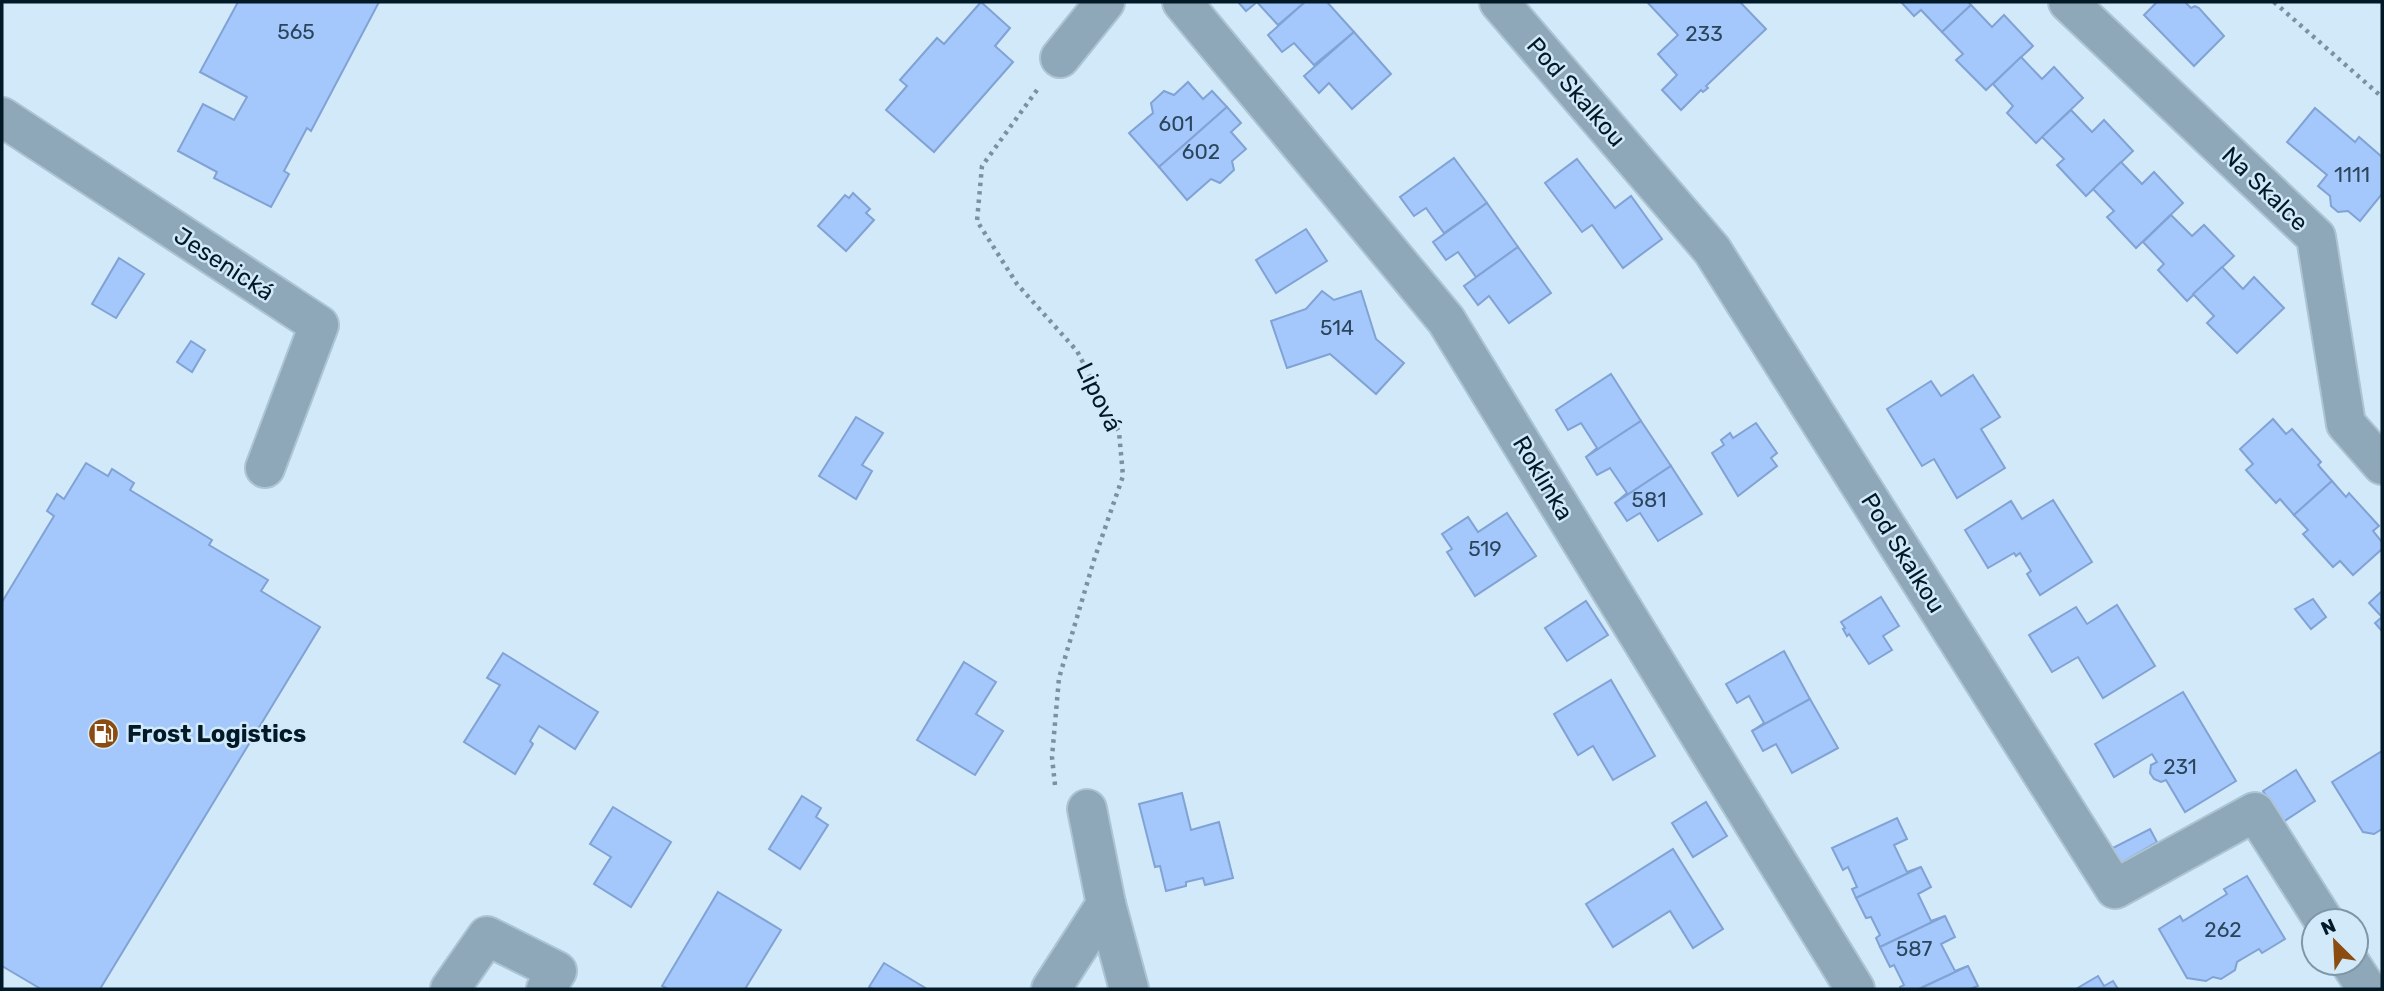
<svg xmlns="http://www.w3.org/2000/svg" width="2384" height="991" font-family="Rubik,sans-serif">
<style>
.building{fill:#a4c8fb;stroke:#80a2d4;stroke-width:2}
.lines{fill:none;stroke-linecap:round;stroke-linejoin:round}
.minor-casing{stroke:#acc4d3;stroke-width:42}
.path{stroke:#7a91a1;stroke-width:4.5;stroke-dasharray:3.5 5;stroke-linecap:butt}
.minor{stroke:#8fa8b9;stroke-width:38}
.labels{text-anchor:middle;stroke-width:5;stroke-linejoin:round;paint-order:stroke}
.number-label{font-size:21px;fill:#2a455c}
.street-label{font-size:24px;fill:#021927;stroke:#d1e9f9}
.poi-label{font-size:24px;font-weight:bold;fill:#021927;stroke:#d1e9f9;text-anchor:start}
</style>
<rect width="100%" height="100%" fill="#d1e9f9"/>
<g class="building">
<path d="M238,2H379L311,131L307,128L284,171L289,174L271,207L214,178L217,172L178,151L203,104L234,120L247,97L200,72Z"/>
<path d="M981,2L1010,28L995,46L1013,62L934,152L886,110L907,86L900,80L937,38L944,44Z"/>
<path d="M1238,2H1305L1278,25L1257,2L1246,11Z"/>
<path d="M1305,2H1327L1354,32L1314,65L1294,43L1282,52L1268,35Z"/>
<path d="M1647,2H1740L1766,29L1706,86L1708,88L1703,92L1701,90L1681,110L1662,90L1677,75L1658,54L1678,35Z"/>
<path d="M1901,2H1968L1971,5L1942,32L1921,10L1914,16Z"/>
<path d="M2157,2H2185L2191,8L2195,6L2199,8L2224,36L2194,66L2144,15Z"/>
<path d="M1971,5L1992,27L2004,15L2033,46L1986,90L1956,60L1963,54L1942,32Z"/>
<path d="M1354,32L1391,74L1352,109L1329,83L1319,93L1304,76Z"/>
<path d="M2021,57L2042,79L2054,67L2083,98L2036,143L2007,113L2013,106L1993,84Z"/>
<path d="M1188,82L1203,99L1212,91L1227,107L1159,167L1129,133L1153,113L1151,103L1164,91L1174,95Z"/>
<path d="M1227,107L1241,123L1231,132L1246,149L1232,161L1234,170L1220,183L1211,179L1187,200L1159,167Z"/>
<path d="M2315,108L2355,142L2359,137L2382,157V194L2360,221L2348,211L2338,212L2331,206L2330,196L2318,186L2327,175L2287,142Z"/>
<path d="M2071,110L2092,132L2104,120L2133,151L2086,196L2057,165L2064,159L2042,137Z"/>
<path d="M1454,158L1487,203L1444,233L1426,208L1414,216L1400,197Z"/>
<path d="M1577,159L1615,208L1631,196L1662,239L1623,268L1592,225L1582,232L1545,183Z"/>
<path d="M2121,162L2142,184L2154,172L2183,203L2136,248L2107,217L2114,211L2093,189Z"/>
<path d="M853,193L870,209L866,213L874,220L846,251L818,226L845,195L849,198Z"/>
<path d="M1487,203L1518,247L1476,277L1458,252L1446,260L1433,242Z"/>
<path d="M2171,215L2192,236L2204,225L2234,256L2187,301L2158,270L2164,264L2143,242Z"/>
<path d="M1306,229L1327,261L1276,293L1256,260Z"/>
<path d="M1518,247L1551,293L1509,323L1489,296L1478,305L1464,286Z"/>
<path d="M119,258L144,274L116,318L92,304Z"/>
<path d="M2222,267L2243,289L2254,277L2284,308L2237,353L2207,323L2214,316L2193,294Z"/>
<path d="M1322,291L1334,300L1361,291L1376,339L1404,363L1376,394L1330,354L1287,368L1271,321L1306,309Z"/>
<path d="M191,341L205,350L192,372L177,362Z"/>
<path d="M1611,374L1641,421L1586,457L1597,448L1581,423L1568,430L1556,410Z"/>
<path d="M1973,375L2000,417L1981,429L2005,468L1957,498L1934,459L1922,466L1887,409L1931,381L1941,396Z"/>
<path d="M856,417L883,433L862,465L872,471L856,499L819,476Z"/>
<path d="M2273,419L2286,434L2292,429L2321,462L2318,465L2332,481L2294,515L2280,499L2276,503L2246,470L2253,464L2240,449Z"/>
<path d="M1641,421L1671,466L1615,503L1627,493L1610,468L1597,475L1586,457Z"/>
<path d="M1756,423L1777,453L1771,458L1777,466L1738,496L1712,453L1724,445L1721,440L1730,433L1733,438Z"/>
<path d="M86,463L108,476L112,469L134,483L130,490L212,540L209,545L268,580L261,591L320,627L100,989H41L2,966V602L54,516L47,511L57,494L64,499Z"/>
<path d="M1671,466L1702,514L1658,541L1640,513L1627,521L1615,503Z"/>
<path d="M2332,481L2346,497L2349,493L2379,526L2373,531L2382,542V549L2353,575L2340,561L2333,567L2303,534L2308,530L2294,515Z"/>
<path d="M2053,500L2092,562L2040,595L2027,574L2031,571L2020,553L2016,556L2014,553L1988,568L1965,530L2011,501L2022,519Z"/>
<path d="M1507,513L1536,556L1475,596L1447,552L1452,549L1442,534L1468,517L1478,532Z"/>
<path d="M2382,591V631L2375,623L2382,617L2369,603Z"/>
<path d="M1881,597L1899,626L1883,636L1892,650L1869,664L1849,634L1847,636L1843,629L1845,628L1841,622Z"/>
<path d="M2313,599L2326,617L2311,629L2295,609Z"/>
<path d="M1586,601L1608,635L1567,661L1545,628Z"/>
<path d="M2117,605L2155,666L2103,698L2078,657L2052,672L2029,635L2076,607L2087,624Z"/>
<path d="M1784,651L1810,699L1752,731L1764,723L1749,696L1737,703L1726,684Z"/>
<path d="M503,653L598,712L575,749L539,726L530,741L533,744L515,774L464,742L500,685L487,678Z"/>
<path d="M964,662L996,682L976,714L1003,731L975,775L917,740Z"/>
<path d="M1611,680L1655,756L1613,780L1593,746L1578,755L1554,714Z"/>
<path d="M2183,692L2236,781L2185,812L2166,780L2161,782L2154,779L2150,773L2151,765L2157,762L2152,754L2114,777L2095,744Z"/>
<path d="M1810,699L1838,748L1792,773L1776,744L1763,751L1752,731Z"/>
<path d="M2382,751V829L2374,834L2363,832L2332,782Z"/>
<path d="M2296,770L2315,801L2283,822L2263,791Z"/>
<path d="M1182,793L1191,830L1219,822L1233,878L1205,885L1203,878L1186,882V886L1166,891L1160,866L1155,867L1139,804Z"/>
<path d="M802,796L821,808L816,817L828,825L800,869L769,849Z"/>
<path d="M1706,802L1727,836L1693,857L1672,823Z"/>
<path d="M613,807L671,842L631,907L594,884L611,857L590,844Z"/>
<path d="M1897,818L1907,839L1894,845L1907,872L1921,867L1856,898L1852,889L1857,887L1848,867L1843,870L1832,848Z"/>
<path d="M2150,829L2157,842L2114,867L2105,852Z"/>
<path d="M1673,849L1723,929L1693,948L1670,911L1613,947L1586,904Z"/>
<path d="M1921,867L1931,887L1918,894L1931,921L1945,916L1880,947L1876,938L1880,935L1871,917L1866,918L1856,898Z"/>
<path d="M2247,876L2285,939L2262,953L2259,949L2237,962L2235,970L2221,979L2213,977L2206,981L2187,978L2159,929L2180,916L2183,921L2227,894L2224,889Z"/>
<path d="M718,892L781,930L745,989H668L662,986Z"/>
<path d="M1945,916L1955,937L1941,944L1955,971L1968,966L1919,989H1900V987L1904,985L1894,965L1890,967L1880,947Z"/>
<path d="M884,963L927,989H873L869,987Z"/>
<path d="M1968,966L1978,986L1970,989H1919Z"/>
<path d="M2098,976L2104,986L2113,981L2118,989H2076Z"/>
</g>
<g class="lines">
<defs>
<g id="minor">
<path d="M1182,2L1446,320L1855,989"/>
<path d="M1499,2L1712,250L2115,889L2255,812L2324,921"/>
<path d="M2068,2L2316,237L2346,424L2382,465"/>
<path d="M1060,58L1105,2"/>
<path d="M2,117L319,325L265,468"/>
<path d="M1087,809L1106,904L1129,989"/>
<path d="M2350,963L2367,989"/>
<path d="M450,989L487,936L557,971L546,989"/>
<path d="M1051,989L1106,904"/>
</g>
</defs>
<use href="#minor" class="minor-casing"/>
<g class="path">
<path d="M2274,2L2382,97"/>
<path d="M1037,90L982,166L977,221L1017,284L1077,351L1119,432L1123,476L1094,560L1059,678L1052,757L1055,785"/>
</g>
<use href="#minor" class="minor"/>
</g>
<defs>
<symbol id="fuel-disc" viewBox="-11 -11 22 22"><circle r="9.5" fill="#8b4c12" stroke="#d1e9f9"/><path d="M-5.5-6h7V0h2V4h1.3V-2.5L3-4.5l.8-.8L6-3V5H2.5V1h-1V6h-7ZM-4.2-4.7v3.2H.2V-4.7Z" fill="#fff"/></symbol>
</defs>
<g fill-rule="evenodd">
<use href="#fuel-disc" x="86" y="716" width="35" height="35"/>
</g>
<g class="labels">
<g class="number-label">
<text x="296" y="39">565</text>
<text x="1704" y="41">233</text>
<text x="1176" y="131">601</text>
<text x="1201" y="159">602</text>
<text x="2352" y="182">1111</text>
<text x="1337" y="335">514</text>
<text x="1649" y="507">581</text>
<text x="1485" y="556">519</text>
<text x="2180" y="774">231</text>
<text x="2223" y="937">262</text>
<text x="1914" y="956">587</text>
</g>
<g class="street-label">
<text transform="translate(1576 92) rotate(49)" y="8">Pod Skalkou</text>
<text transform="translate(2265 189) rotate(44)" y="8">Na Skalce</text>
<text transform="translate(224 264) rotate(33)" y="8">Jesenická</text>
<text transform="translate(1099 397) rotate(64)" y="8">Lipová</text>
<text transform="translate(1543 478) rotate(59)" y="8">Roklinka</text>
<text transform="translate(1903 553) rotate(58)" y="8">Pod Skalkou</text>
</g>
<g class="poi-label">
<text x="127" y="742">Frost Logistics</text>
</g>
</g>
<rect width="2384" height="991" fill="none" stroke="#021927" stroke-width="7"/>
<g transform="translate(2335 942) rotate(336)"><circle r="33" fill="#d1e9f9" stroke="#7e96a5" stroke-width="2"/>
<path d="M0-5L12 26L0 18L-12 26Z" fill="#8b4c12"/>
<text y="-10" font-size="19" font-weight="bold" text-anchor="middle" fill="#021927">N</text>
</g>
</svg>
